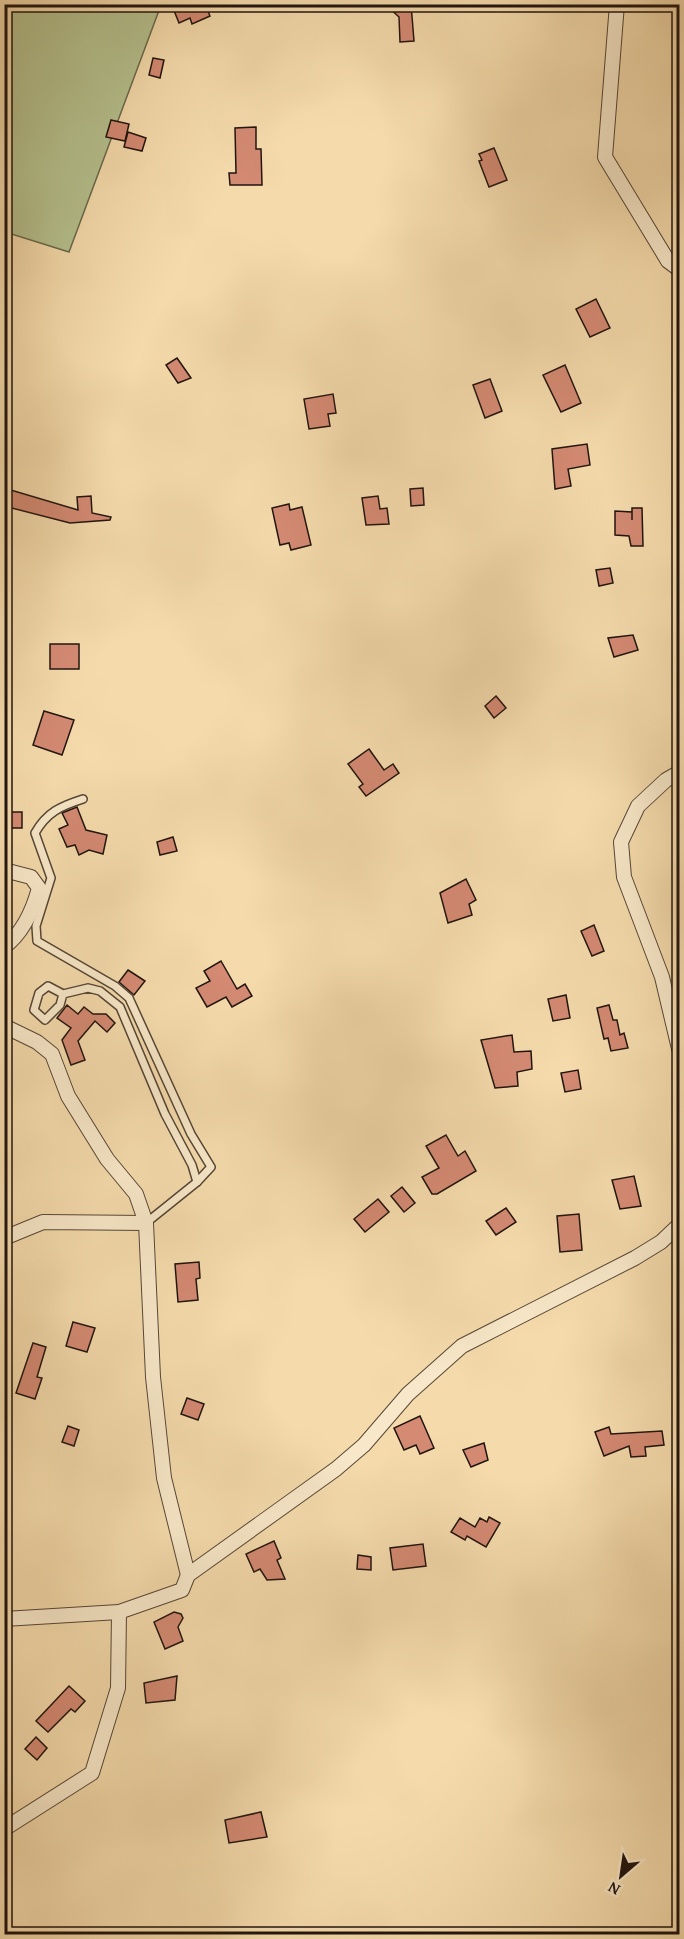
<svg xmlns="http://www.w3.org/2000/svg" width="684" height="1939" font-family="'Gentium Book Plus',serif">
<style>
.green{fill:#b5c18e;stroke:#6a6a4e;stroke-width:1.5}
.building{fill:#d48a73;stroke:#20140f;stroke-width:1.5}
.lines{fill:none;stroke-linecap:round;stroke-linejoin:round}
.service-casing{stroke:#554636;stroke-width:10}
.minor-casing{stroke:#554636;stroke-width:16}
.service{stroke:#f8e8c9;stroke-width:7}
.minor{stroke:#f8e8c9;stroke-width:14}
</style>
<rect width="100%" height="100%" fill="#f5dbac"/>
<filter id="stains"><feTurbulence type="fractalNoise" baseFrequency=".00333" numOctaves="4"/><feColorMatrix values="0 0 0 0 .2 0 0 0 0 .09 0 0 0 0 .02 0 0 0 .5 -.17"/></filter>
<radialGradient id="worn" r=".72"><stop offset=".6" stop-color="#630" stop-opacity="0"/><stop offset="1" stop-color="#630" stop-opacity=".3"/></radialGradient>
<path class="green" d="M4,5H161L69,252L5,232Z"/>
<g class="building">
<path d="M181,4H205L210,16L192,24L190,18L179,23L173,8Z"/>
<path d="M385,4H411L414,41L400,42L399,17Z"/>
<path d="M153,58L164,60L160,78L149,75Z"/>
<path d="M111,120L129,124L125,141L106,137Z"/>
<path d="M256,127V149H261L262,185H230L229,173H236L235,128Z"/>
<path d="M128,132L146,138L142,151L124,147Z"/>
<path d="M494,148L507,180L489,187L479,161L482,160L479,154Z"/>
<path d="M596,299L610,328L590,337L576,309Z"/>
<path d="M177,358L191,378L178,383L166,365Z"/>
<path d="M565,365L581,403L561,412L543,375Z"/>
<path d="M490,379L502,411L485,418L473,385Z"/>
<path d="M333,394L336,413L328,414L330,426L309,429L304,399Z"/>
<path d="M587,444L590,465L568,469L571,486L555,489L552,449Z"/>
<path d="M4,488L78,510L77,497L91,496L92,513L111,517L110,520L70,523L4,506Z"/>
<path d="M423,488L424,505L411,506L410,489Z"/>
<path d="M378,496L380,509L387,508L389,524L366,525L362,498Z"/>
<path d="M289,504L290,510L302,507L311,545L291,550L289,543L280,545L272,508Z"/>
<path d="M632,508H642L643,546H631L629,536L615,535V511L632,512V520Z"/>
<path d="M610,568L613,583L599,586L596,570Z"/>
<path d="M633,635L638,650L614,657L608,638Z"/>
<rect x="50" y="644" width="29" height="25"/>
<path d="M496,696L506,708L494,718L485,706Z"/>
<path d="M44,711L74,720L62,755L33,745Z"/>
<path d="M369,749L384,770L393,764L399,773L366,796L359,787L363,784L348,764Z"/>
<path d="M77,807L86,830L107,835L103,854L89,850L79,855L75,845L67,847L59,829L68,825L62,813Z"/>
<rect x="9" y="812" width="13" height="16"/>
<path d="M173,837L177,851L160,855L157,842Z"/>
<path d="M466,879L476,900L469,904L472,915L448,923L440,893Z"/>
<path d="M594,925L604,951L592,956L581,931Z"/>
<path d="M221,961L237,989L245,984L252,996L232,1007L226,997L207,1007L196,988L210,981L204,971Z"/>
<path d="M128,970L145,981L134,995L119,982Z"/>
<path d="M566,995L570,1018L553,1021L548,999Z"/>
<path d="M67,1005L78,1014L84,1007L93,1014H106L115,1023L107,1032L95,1021L78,1041L85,1060L71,1065L62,1040L71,1028L57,1018Z"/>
<path d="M609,1005L613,1020H617L620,1035L624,1033L628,1048L611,1051L608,1038L604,1039L597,1008Z"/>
<path d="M512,1035L514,1052L531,1051L532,1069L517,1072L518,1086L495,1088L481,1040Z"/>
<path d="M578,1070L581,1089L565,1092L561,1073Z"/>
<path d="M446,1135L458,1156L465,1151L476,1171L437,1194H432L422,1177L439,1168L426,1146Z"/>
<path d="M634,1176L641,1206L620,1209L612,1180Z"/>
<path d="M402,1187L415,1203L404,1212L391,1196Z"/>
<path d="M378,1199L389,1212L365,1232L354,1219Z"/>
<path d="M506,1208L516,1222L496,1235L486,1221Z"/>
<path d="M579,1214L582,1250L560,1252L557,1216Z"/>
<path d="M199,1262L200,1278L196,1279L198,1300L178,1302L175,1264Z"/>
<path d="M73,1322L95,1328L87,1352L66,1346Z"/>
<path d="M33,1343L46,1347L37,1377L42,1378L35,1399L16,1393Z"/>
<path d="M187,1398L204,1404L198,1420L181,1414Z"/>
<path d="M420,1416L434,1448L420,1454L416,1445L404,1450L394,1428Z"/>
<path d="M68,1426L79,1430L74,1446L62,1442Z"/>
<path d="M609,1427L611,1434L662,1431L664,1445L645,1447L646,1456L631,1457L629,1446L604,1456L595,1432Z"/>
<path d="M484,1443L488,1460L471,1467L463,1450Z"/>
<path d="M489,1517L500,1523L486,1547L467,1536L465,1540L451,1532L460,1518L475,1527L480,1518L487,1522Z"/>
<path d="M274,1541L281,1558L277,1560L285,1579L267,1580L260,1569L254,1572L246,1554Z"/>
<path d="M423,1544L426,1566L393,1570L390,1548Z"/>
<path d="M358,1555L371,1557V1570L357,1569Z"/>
<path d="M174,1612L181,1614L183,1618L178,1627L183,1641L165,1649L154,1622Z"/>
<path d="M177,1676L175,1700L146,1703L144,1683Z"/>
<path d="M69,1686L85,1701L75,1712L71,1709L48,1732L36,1721Z"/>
<path d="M36,1737L47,1748L37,1760L25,1749Z"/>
<path d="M261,1812L267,1837L229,1843L225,1820Z"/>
</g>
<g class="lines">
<defs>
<g id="service">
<path d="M83,799C61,806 47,812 35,833L51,878L36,926L37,941L115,986L129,998L191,1134L211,1167L197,1182L146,1223"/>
<path d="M63,994L60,1005L45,1020L34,1010L39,993L48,986L63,994L88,988L100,991L120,1007L165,1114L192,1165L197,1182"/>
</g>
<g id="minor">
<path d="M617,4L605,157L668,261L680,270"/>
<path d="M680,772L666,780L638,806L621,842L624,877L662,977L680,1053"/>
<path d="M4,870L31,877L39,888C33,910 23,933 4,947"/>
<path d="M4,1026L37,1042L52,1054L68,1096L107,1159L136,1194L146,1223"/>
<path d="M4,1238L43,1222L146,1223L153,1377L164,1478L188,1575"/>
<path d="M4,1619L119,1612L182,1590L188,1575L336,1469L364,1445L408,1394L462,1346L635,1258L661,1242L680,1224"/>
<path d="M4,1829L92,1773L118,1688L119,1612"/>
</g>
</defs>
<use href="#service" class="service-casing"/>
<use href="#minor" class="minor-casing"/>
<use href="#service" class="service"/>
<use href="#minor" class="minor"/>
</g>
<rect width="684" height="1939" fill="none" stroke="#f5dbac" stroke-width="24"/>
<rect x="6" y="6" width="672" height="1927" fill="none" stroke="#20140f" stroke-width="3"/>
<rect x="12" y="12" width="660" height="1915" fill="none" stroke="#20140f" stroke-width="1.5"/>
<g transform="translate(621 1876) rotate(209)" stroke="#f8e8c9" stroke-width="4.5" paint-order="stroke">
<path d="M0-4.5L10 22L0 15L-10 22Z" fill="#20140f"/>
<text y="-9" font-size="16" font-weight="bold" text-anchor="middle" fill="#20140f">N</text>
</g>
<rect width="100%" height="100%" filter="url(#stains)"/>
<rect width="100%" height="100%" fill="url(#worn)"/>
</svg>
